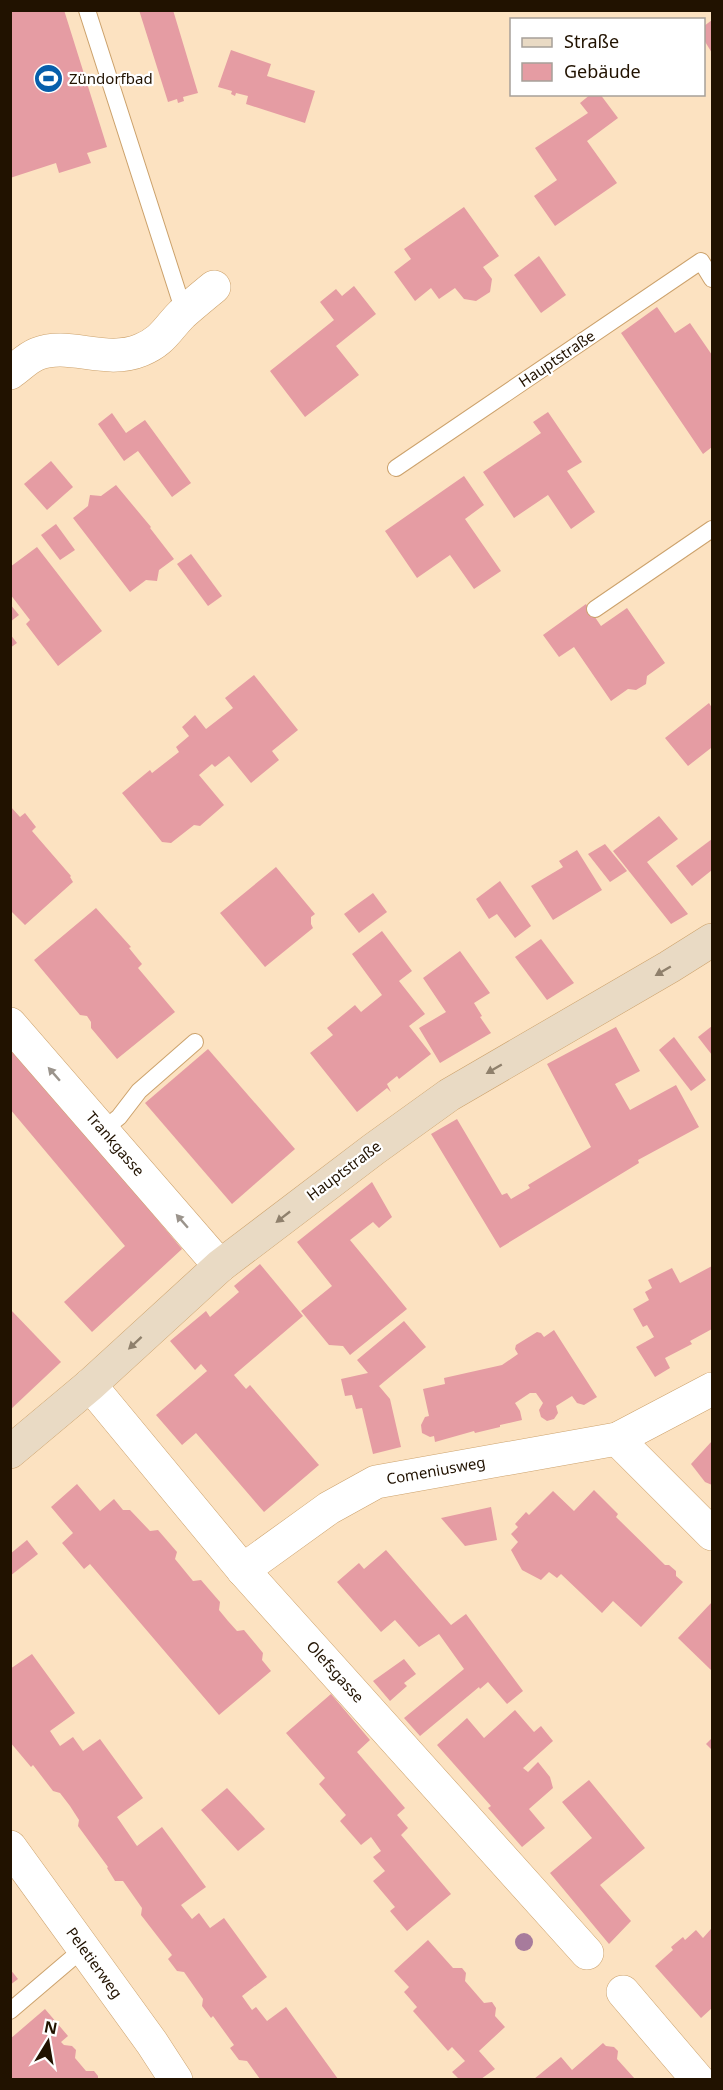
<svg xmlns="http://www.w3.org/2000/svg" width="723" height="2090" font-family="'Noto Sans',sans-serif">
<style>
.building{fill:#e59ca3}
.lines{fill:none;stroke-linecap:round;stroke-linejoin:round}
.lane-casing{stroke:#cca26c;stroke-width:18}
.street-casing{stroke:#cca26c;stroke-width:34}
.secondary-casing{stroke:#cca26c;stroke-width:34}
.lane{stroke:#fff;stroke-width:16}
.street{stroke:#fff;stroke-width:33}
.secondary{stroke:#e9dac4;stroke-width:33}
.tree{fill:#a77b9c}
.oneway{fill:#8f806c}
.oneway2{fill:#9b948c}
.labels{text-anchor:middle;stroke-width:4.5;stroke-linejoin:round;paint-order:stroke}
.poi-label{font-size:15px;fill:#211200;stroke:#fff;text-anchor:start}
.street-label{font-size:15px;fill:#211200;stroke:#fff}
</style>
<rect width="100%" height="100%" fill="#fce2c1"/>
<g class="building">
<path d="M10,10H64L107,147L87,153L91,163L59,173L56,163L10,178Z"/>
<path d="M139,10H173L198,93L183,97L184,101L178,103L177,99L168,102Z"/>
<path d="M712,20V53L704,40V26Z"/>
<path d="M231,50L271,64L267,76L315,91L305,123L246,104L248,96L236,93L235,96L231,94L232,91L218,87Z"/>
<path d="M591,94H600L618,118L587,141L617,183L555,226L534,196L557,180L535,148L588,113L580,103Z"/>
<path d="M464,207L499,256L483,267L492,279L490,292L476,301L464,299L455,288L439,299L431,288L415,301L394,272L411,259L404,249Z"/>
<path d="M539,256L566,295L541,313L514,275Z"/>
<path d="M354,286L376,314L336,346L359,375L305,417L270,371L334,320L320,302L336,289L342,296Z"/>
<path d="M657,307L675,333L690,323L712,355V447L703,454L621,333Z"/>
<path d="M548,412L582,462L567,471L595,512L571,529L548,495L514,518L483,472L541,433L533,422Z"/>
<path d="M112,413L126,433L145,420L191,483L172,497L138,451L124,461L98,424Z"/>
<path d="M51,461L73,487L47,510L24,484Z"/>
<path d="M464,476L484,505L465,519L501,571L474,589L450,555L417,578L385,531Z"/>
<path d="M116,485L151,527L150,528L174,559L159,570L157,581L146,580L130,592L73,518L88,506L90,495L101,496Z"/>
<path d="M56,524L75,550L60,560L41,535Z"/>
<path d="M37,547L102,631L58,666L26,624L30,620L10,594V567Z"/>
<path d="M191,554L222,596L208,606L177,564Z"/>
<path d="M10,604L19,615L10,622Z"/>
<path d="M586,604L601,626L627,608L665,663L647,676L646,684L636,690L628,689L611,701L574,647L559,657L543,635Z"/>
<path d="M10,634L17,643L10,648Z"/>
<path d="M254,675L298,730L272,751L279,760L251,783L229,756L215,767L212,764L199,775L224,805L200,826L194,825L171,843L162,842L122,793L150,770L152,773L179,752L176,747L189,736L182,727L195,715L206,729L233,708L225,698Z"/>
<path d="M709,703L712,708V750L711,748L688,766L665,738Z"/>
<path d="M10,806L20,817L25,813L36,827L32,831L71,876L70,877L73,882L25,925L10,910Z"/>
<path d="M659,816L678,839L647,862L688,914L671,924L613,851Z"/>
<path d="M712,839V870L692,886L676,866Z"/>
<path d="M605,844L627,871L610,882L588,854Z"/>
<path d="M577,850L602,890L553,920L531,886L563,867L559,861Z"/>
<path d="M276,867L315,914L311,917V924L313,928L265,967L220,913Z"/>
<path d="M500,881L531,926L515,938L497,914L489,919L476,899Z"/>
<path d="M373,893L387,912L359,933L344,914Z"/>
<path d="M96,908L131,947L129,948L142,964L138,968L175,1012L117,1059L91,1028V1022L87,1016L80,1015L34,960Z"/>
<path d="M382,931L412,971L399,981L425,1014L409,1026L431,1054L399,1079L397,1076L387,1084L391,1092L387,1088L357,1112L310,1053L333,1035L327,1028L355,1005L361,1012L382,995L352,954Z"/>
<path d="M541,939L574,983L547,1000L515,957Z"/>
<path d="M460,951L490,993L474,1003L482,1016L480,1017L491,1033L440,1063L419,1028L446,1012L423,978Z"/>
<path d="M712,1026V1055L698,1037Z"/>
<path d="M616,1027L640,1071L615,1084L630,1110L676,1085L699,1127L638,1160L639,1163L500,1248L431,1134L457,1119L502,1195L507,1193L511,1199L530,1188L528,1185L591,1147L547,1064Z"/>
<path d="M674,1037L706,1080L691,1091L659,1050Z"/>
<path d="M10,1043L182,1249L92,1332L64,1302L125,1246L10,1109Z"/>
<path d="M208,1049L295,1149L232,1204L145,1103Z"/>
<path d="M372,1182L392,1217L379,1228L373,1222L350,1240L407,1309L350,1355L343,1346L329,1345L301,1311L332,1286L297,1242Z"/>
<path d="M260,1264L303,1316L234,1375L246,1389L250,1385L319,1465L264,1512L196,1433L182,1445L156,1415L207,1371L201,1364L195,1370L170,1341L206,1311L210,1317L239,1292L234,1286Z"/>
<path d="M712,1266V1329L690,1341L692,1344L665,1358L670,1368L655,1377L636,1347L654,1337L647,1325L643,1327L633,1309L649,1300L645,1292L652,1288L648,1280L672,1268L680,1283Z"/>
<path d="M10,1309L61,1362L10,1410Z"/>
<path d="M404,1321L426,1347L379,1386L390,1399L401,1447L373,1454L362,1408L356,1409L352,1395L345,1396L341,1379L368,1373L357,1360Z"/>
<path d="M554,1330L597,1397L584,1405L577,1403L572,1396L556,1406L558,1413L554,1419L547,1421L541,1417L539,1410L543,1403L536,1393H530L515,1403L520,1411L522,1420L500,1425V1427L475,1433L474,1431L435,1442L434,1436L430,1437L422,1433L421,1425L425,1417L429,1416L423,1389L445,1384L444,1378L502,1365L518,1354L515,1349L516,1345L537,1332L541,1333L544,1337Z"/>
<path d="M712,1441V1485L705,1482L691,1464Z"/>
<path d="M77,1484L100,1511L114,1499L123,1510H130L150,1531L158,1530L177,1552L175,1559L193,1581L201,1580L220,1602L219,1610L228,1621L237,1631L244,1630L263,1653L262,1660L271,1671L219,1715L90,1564L84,1569L62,1543L73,1533L51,1507Z"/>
<path d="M594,1490L618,1514L616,1517L665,1565H669L676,1571V1576L683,1582L641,1627L613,1601L602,1613L561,1574L557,1578L549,1572L541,1580L522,1570L511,1550L518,1542L511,1534L518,1527L515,1524L526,1512L529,1515L553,1491L574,1511Z"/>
<path d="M491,1507L497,1540L465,1546L441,1518Z"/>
<path d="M27,1540L38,1554L10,1576V1554Z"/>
<path d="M386,1550L451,1625L466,1614L523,1691L507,1704L488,1682L480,1689L479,1687L420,1736L404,1718L464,1669L439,1634L419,1647L395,1620L381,1632L337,1582L359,1563L364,1569Z"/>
<path d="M712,1602V1671L678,1638Z"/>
<path d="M32,1654L75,1713L50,1731L60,1746L73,1737L83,1751L100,1739L143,1798L117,1817L137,1846L162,1827L206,1887L181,1905L192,1919L199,1913L210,1928L224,1918L267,1977L242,1996L252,2010L256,2007L267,2021L286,2007L338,2079H260L247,2061L239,2060L230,2048L234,2045L213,2016L211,2018L202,2006L203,1999L184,1972L177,1971L168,1959L172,1955L141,1915L142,1908L123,1881H115L107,1868L108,1867L78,1826L79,1820L70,1806L60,1793L53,1791L33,1765L31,1767L10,1742V1669Z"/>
<path d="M404,1659L416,1674L404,1683L407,1686L390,1701L373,1681Z"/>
<path d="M331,1694L370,1740L357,1752L405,1808L397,1815L408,1828L401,1835L451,1894L407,1931L390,1911L395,1907L373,1881L385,1871L373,1857L381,1851L371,1837L361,1845L340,1821L346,1815L319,1784L325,1778L286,1733Z"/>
<path d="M515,1710L534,1732L541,1726L553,1741L523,1768L528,1772L538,1762L550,1777L553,1788L529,1809L545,1828L522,1847L488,1808L491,1806L437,1745L467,1718L484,1738Z"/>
<path d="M712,1738V1750L706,1744Z"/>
<path d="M589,1780L645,1848L600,1885L631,1921L609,1944L550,1873L592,1838L562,1802Z"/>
<path d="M227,1788L265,1829L238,1851L201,1810Z"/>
<path d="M711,1929L712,2008L701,2018L655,1966L673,1950L671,1947L683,1937L685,1940L696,1930L703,1938Z"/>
<path d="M428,1940L453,1968H462L466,1973L465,1981L484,2003L492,2002L496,2008L495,2016L505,2027L479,2051L495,2069L481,2079H459L452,2072L465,2061L452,2047L448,2051L413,2011L417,2007L404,1992L409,1987L394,1971Z"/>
<path d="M10,1969L18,1979L10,1985Z"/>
<path d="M45,2009L68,2036L61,2042L64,2045L72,2046L76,2050L75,2058L86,2071H94L98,2076V2079H10V2039Z"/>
<path d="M603,2043L606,2046L614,2047L618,2051L617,2059L635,2079H534L561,2057L572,2070Z"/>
</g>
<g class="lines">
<defs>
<g id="lane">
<path d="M87,10L184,312"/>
<path d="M396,468L701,261L712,279"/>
<path d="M595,609L712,529"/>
<path d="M103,1130L119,1117L139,1091L195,1042"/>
<path d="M10,2011L84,1948"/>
</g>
<g id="street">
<path d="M10,373C19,367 27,358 37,354C69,341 105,365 141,350C163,341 167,329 182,314C192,305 203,296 214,287"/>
<path d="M10,1024L220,1266"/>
<path d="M90,1385L243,1570L587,1953"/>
<path d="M617,1439L712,1534"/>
<path d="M243,1570L329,1508L376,1482L617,1439L712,1389"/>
<path d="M10,1847L152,2043L176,2080"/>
<path d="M623,1992L698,2080"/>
</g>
<path id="secondary" d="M10,1452L90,1385L220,1266L374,1149L449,1095L669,967L712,940"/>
</defs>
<use href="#lane" class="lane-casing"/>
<use href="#street" class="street-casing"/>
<use href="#secondary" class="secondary-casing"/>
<use href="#lane" class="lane"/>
<use href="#street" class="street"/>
<use href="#secondary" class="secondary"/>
</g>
<circle class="tree" cx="524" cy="1942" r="9"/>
<defs><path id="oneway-solid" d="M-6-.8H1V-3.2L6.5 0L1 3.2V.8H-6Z" transform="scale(1.5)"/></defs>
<g class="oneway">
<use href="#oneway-solid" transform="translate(663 971) rotate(150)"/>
<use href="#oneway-solid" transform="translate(494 1069) rotate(150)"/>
<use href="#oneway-solid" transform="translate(283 1217) rotate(142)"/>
<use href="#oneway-solid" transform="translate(135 1343) rotate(137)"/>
</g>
<g class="oneway2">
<use href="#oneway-solid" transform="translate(54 1074) rotate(-131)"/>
<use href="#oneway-solid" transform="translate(182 1221) rotate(-131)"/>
</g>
<defs>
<symbol id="stadium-disc" viewBox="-11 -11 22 22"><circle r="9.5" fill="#065eab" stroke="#fff"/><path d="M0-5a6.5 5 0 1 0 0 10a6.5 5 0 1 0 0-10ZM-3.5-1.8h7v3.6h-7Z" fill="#fff"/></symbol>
</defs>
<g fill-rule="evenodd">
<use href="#stadium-disc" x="32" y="62" width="33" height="33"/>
</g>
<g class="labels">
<g class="poi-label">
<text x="69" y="84">Zündorfbad</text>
</g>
<g class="street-label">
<text transform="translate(557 359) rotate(-34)" y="5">Hauptstraße</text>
<text transform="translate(115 1144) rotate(49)" y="5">Trankgasse</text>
<text transform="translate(344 1171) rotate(-37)" y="5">Hauptstraße</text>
<text transform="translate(436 1471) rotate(-10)" y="5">Comeniusweg</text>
<text transform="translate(335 1672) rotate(48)" y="5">Olefsgasse</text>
<text transform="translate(94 1963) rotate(54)" y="5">Peletierweg</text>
</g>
</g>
<rect width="723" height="2090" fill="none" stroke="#211200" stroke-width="24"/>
<rect x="510" y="18" width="195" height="78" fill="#ffffff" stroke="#a6a099" stroke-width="1.5"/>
<rect x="522" y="38" width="30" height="9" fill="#e9dac4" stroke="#a6a099" stroke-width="1.5"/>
<text x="564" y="48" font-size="18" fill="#211200">Straße</text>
<rect x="522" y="63" width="30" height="18" fill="#e59ca3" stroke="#a6a099" stroke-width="1.5"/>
<text x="564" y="78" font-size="18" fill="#211200">Gebäude</text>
<g transform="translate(48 2042) rotate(11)" stroke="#ffffff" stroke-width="4.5" paint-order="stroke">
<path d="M0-4.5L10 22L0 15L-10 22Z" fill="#211200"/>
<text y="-9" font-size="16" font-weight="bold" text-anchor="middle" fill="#211200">N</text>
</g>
</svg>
